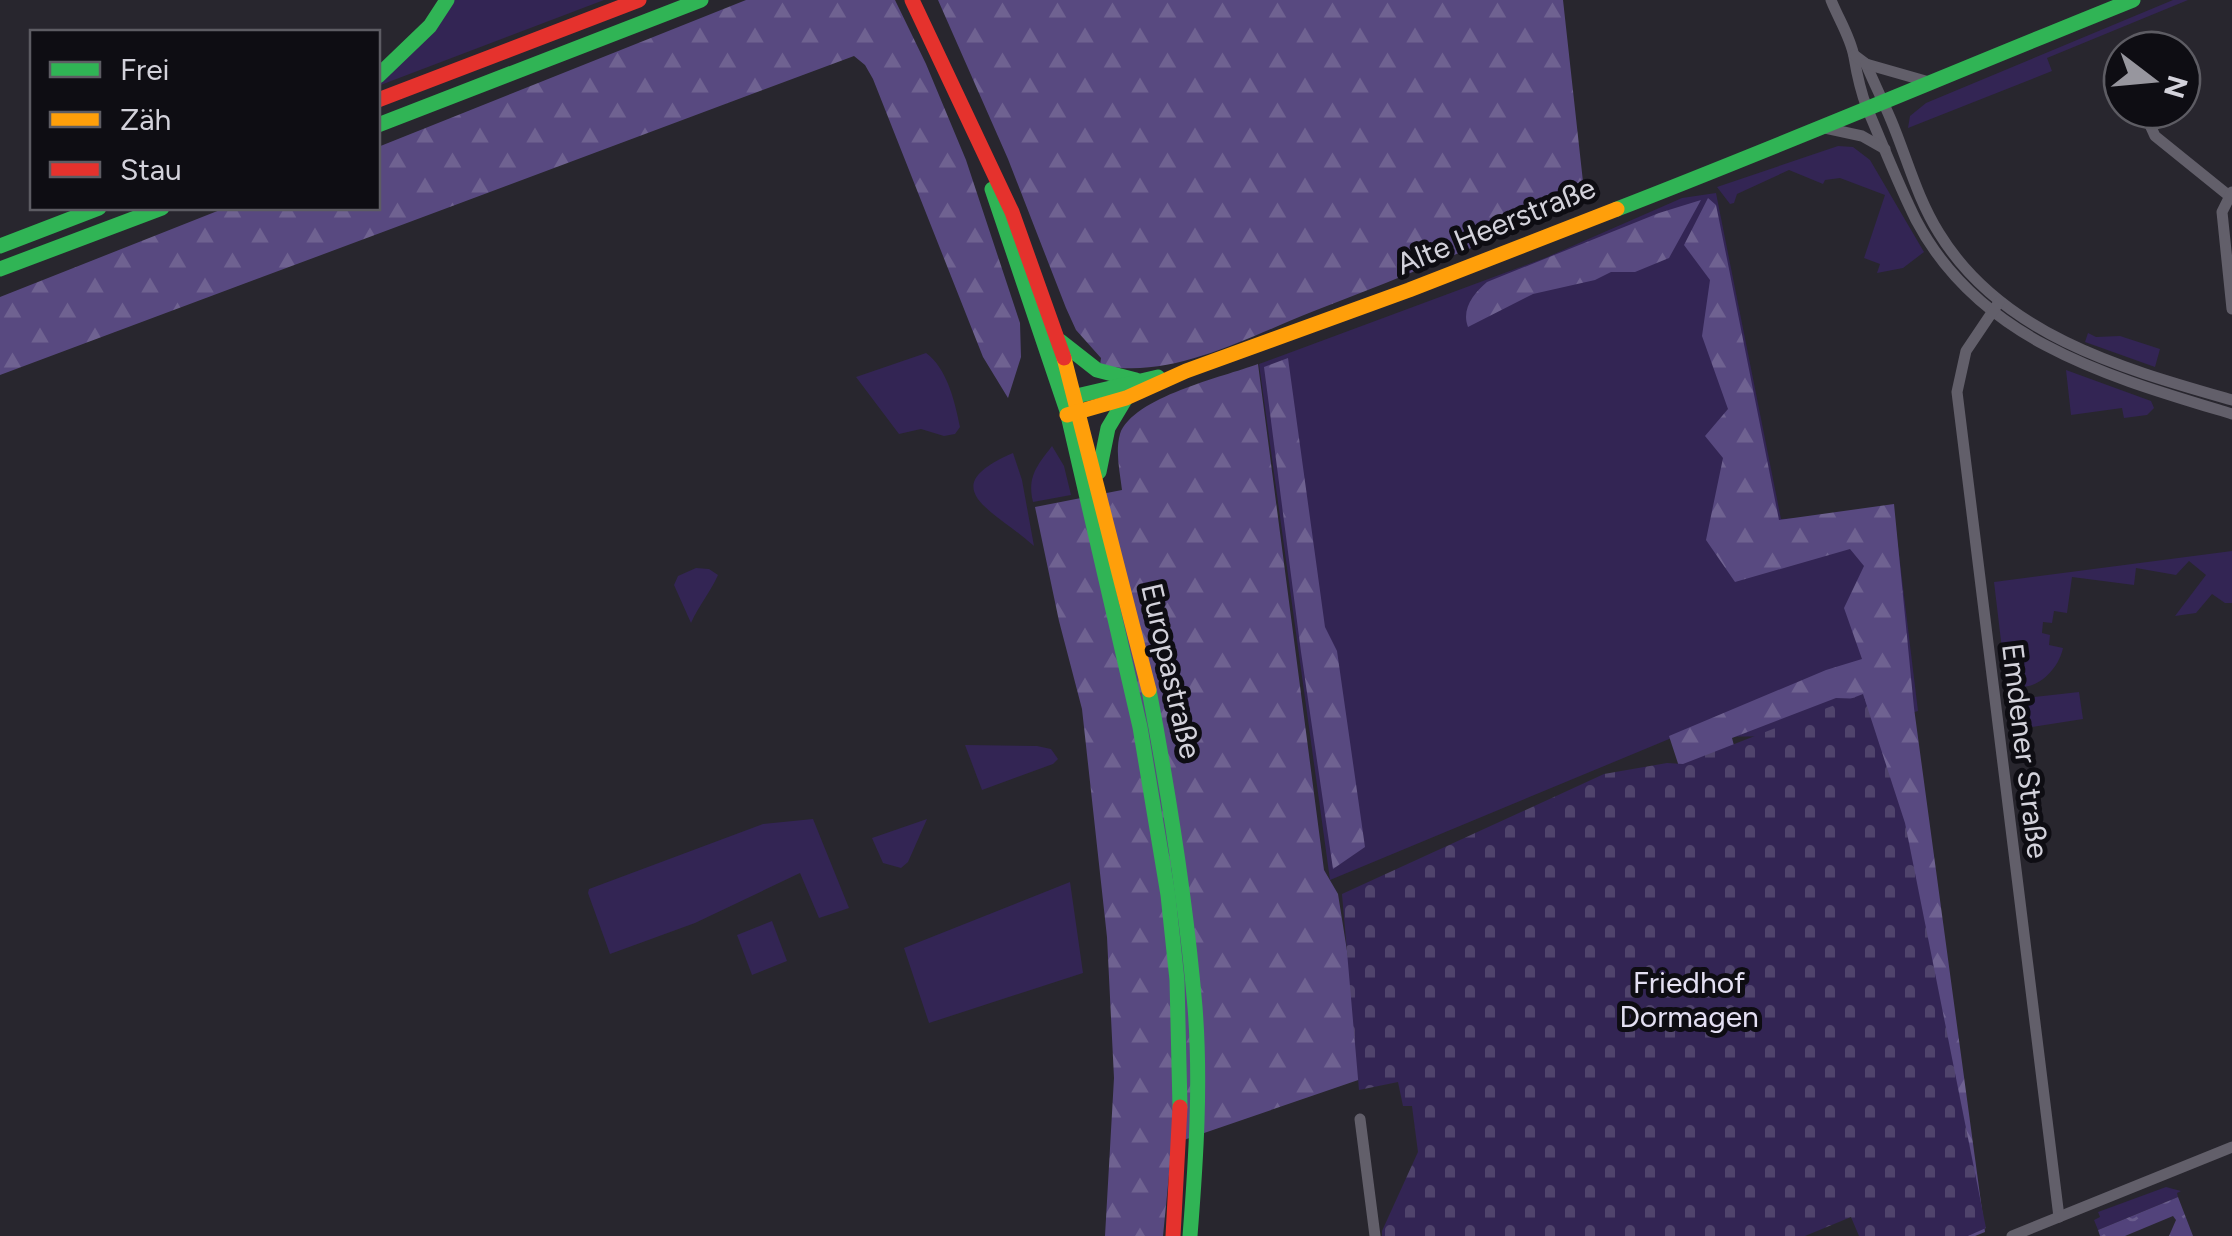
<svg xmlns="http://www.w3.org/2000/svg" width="2232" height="1236" font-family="Figtree,sans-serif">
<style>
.green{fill:#332554}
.forest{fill:url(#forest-firs)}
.cemetery{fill:url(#cemetery-stones)}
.water{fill:url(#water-ripples)}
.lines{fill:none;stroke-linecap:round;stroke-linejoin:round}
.street{stroke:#625f6a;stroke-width:11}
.fast{stroke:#30b455;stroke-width:15}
.slow{stroke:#ff9f0a;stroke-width:15}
.jam{stroke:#e5322d;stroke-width:15}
.labels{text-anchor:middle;stroke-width:10;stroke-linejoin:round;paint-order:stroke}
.street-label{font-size:30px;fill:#d3d2db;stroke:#0e0d13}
.park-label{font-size:30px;fill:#e4e0f3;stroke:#0e0d13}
</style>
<defs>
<pattern id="forest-firs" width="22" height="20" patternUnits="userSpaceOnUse" patternTransform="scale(2.5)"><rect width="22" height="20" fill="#584980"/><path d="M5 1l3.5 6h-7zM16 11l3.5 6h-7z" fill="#6f6291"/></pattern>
<pattern id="cemetery-stones" width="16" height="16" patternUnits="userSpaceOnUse" patternTransform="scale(2.5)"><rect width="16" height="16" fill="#332554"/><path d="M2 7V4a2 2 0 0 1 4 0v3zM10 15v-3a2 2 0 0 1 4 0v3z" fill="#50446c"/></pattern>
<pattern id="water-ripples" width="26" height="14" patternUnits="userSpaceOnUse" patternTransform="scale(2.5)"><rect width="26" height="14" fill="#52437b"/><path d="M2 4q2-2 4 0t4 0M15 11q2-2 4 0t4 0" fill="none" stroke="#6a5d8d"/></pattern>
</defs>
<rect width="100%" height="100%" fill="#28262e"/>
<g class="green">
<path d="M454,0H604L378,86Z"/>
<path d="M2173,0H2188L2047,58L2052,71L1908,128L1910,116L1926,103Z"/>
<path d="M1838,146L1853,147L1870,160L1924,252L1903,268L1877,273L1880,264L1864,258L1885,195L1840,178L1825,180L1823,184L1789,170L1737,194L1734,203L1730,204L1717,187Z"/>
<path d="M1716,193L1781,519L1894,513L1918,711L1832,736L1674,737L1330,880L1259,364L1545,258L1682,198Z"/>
<path d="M2088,333L2096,337L2120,336L2160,349L2155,367L2085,342Z"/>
<path d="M926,353C947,368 955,402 960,427L955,434L944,436L921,429L899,434L856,377Z"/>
<path d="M2066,370L2151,401L2154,408L2147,415L2124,418L2122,408L2071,415Z"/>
<path d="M1052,446L1064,466L1071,495L1033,502C1027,476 1037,466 1052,446Z"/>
<path d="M1013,453L1022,480L1034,546C994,510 932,488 1013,453Z"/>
<path d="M2232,551V603H2225L2212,594L2196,613L2175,616L2206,575L2189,561L2176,575L2136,568L2134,585L2072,577L2067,613L2054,611L2052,623L2043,622L2042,633L2050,635L2049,645L2063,648C2058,672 2031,697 2006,683L1994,582Z"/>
<path d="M696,568L709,569L718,575C710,593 699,605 691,623L674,585L678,576Z"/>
<path d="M2079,692L2083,719L2012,730L2009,705L2015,699Z"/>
<path d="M965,745L1037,746L1051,749L1058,759L1053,764L982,790Z"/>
<path d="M813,819L849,908L819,918L800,873L695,923L610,954L588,893L589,889L763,824Z"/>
<path d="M927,819L908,862L901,868L883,863L872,838Z"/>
<path d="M1070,882L1083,973L929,1023L904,948Z"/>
<path d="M772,921L787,961L752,975L737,935Z"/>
<path d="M2166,1187L2181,1191L2177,1193L2178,1197L2098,1230L2094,1220L2100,1217L2098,1212Z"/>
</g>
<g class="forest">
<path d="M746,0H895L926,64L966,160L1020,323L1021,357L1008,398L983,357L873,79L865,65L854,56L0,375V297L225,208H378V147Z"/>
<path d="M938,0H1563L1585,200C1495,238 1406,276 1314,311C1250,336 1171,381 1100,365L1101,358L1076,330L1066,308L1008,159Z"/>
<path d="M1708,198L1716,205L1727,259L1779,520L1894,504L1914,708L1985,1232L1975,1236H1924L1847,780L1865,699L1836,698L1732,738L1748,799L1688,794L1669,736L1826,670L1862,659L1844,608L1864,566L1850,549L1735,582L1706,540L1723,458L1705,436L1728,409L1702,336L1710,280L1684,245Z"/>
<path d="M1701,200L1669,258L1635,272H1611L1595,280L1533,294L1468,327C1461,309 1474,293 1487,282L1659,213Z"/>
<path d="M1288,358L1325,627L1337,651L1365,847L1333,869L1301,652L1264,367Z"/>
<path d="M1258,364L1324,870L1338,894L1367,1077L1172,1144L1163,1236H1105L1114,1078L1107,937L1082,709L1059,621L1035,507L1122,490C1120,472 1115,452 1120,434C1133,397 1223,377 1258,364Z"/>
</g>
<path class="cemetery" d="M1863,694L1905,823L1986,1228L1968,1236H1859L1851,1217L1805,1236H1382V1231L1418,1152L1412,1106H1403L1398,1082L1359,1090L1342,894L1604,774L1667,763L1683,764Z"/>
<path class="water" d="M2178,1197L2193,1236H2169L2176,1220L2173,1216L2125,1236H2100L2098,1230Z"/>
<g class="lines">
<g class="street">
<path d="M1831,0C1838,18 1851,38 1854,57C1857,75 1860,90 1867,108C1883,145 1898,184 1916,220C1980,342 2110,377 2232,414"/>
<path d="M1854,55L1866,64C1874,83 1883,101 1891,120C1907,158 1917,198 1939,233C2002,336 2124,369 2232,400"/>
<path d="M1866,64L1929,82"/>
<path d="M2150,125L2155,136L2228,195"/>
<path d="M1825,128L1862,136L1885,149"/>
<path d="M2232,192L2222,212L2232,309"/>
<path d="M1999,302L1966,351L1957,392L2059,1217"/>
<path d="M1360,1119L1375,1236"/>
<path d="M2012,1236L2232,1147"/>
</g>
<g class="fast">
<path d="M378,76L430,26L447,0"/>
<path d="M378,125L701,0"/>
<path d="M992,189L1067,411L1140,727L1168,895L1177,980L1180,1107"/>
<path d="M1617,209C1790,142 1961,69 2133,0"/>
<path d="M0,246L99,208"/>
<path d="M0,269L162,208"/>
<path d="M1060,341L1097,370L1136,380"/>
<path d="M1068,398L1158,377"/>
<path d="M1099,472L1108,428L1126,398"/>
<path d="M1149,690C1169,795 1186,900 1195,1007C1201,1083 1196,1160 1190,1236"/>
</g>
<g class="slow">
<path d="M1064,358L1149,690"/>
<path d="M1067,415L1126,398L1186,371L1409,290L1617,209"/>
</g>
<g class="jam">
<path d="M912,0L1012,212L1064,358"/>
<path d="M378,100L639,0"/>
<path d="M1173,1236L1180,1107"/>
</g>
</g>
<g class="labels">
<g class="street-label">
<text transform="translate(1496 226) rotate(-22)" y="10">Alte Heerstraße</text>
<text transform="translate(1171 671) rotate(77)" y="10">Europastraße</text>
<text transform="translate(2025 751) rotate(83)" y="10">Emdener Straße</text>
</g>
<g class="park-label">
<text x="1689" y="993">Friedhof<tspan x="1689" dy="34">Dormagen</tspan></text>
</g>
</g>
<rect x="30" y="30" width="350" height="180" fill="#0e0d13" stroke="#5d5c63" stroke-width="2.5"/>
<rect x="50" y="62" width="50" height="15" fill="#30b455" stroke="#5d5c63" stroke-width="2.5"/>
<text x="120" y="80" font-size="30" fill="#d3d2db">Frei</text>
<rect x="50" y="112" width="50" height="15" fill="#ff9f0a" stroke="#5d5c63" stroke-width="2.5"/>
<text x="120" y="130" font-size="30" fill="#d3d2db">Zäh</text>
<rect x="50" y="162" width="50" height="15" fill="#e5322d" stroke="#5d5c63" stroke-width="2.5"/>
<text x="120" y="180" font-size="30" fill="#d3d2db">Stau</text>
<g transform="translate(2152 80) rotate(106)"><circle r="48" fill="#0e0d13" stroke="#5d5c63" stroke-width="2.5"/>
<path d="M0-8L18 38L0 25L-18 38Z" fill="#97969e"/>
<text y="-15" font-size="28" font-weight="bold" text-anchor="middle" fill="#d3d2db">N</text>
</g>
</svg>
